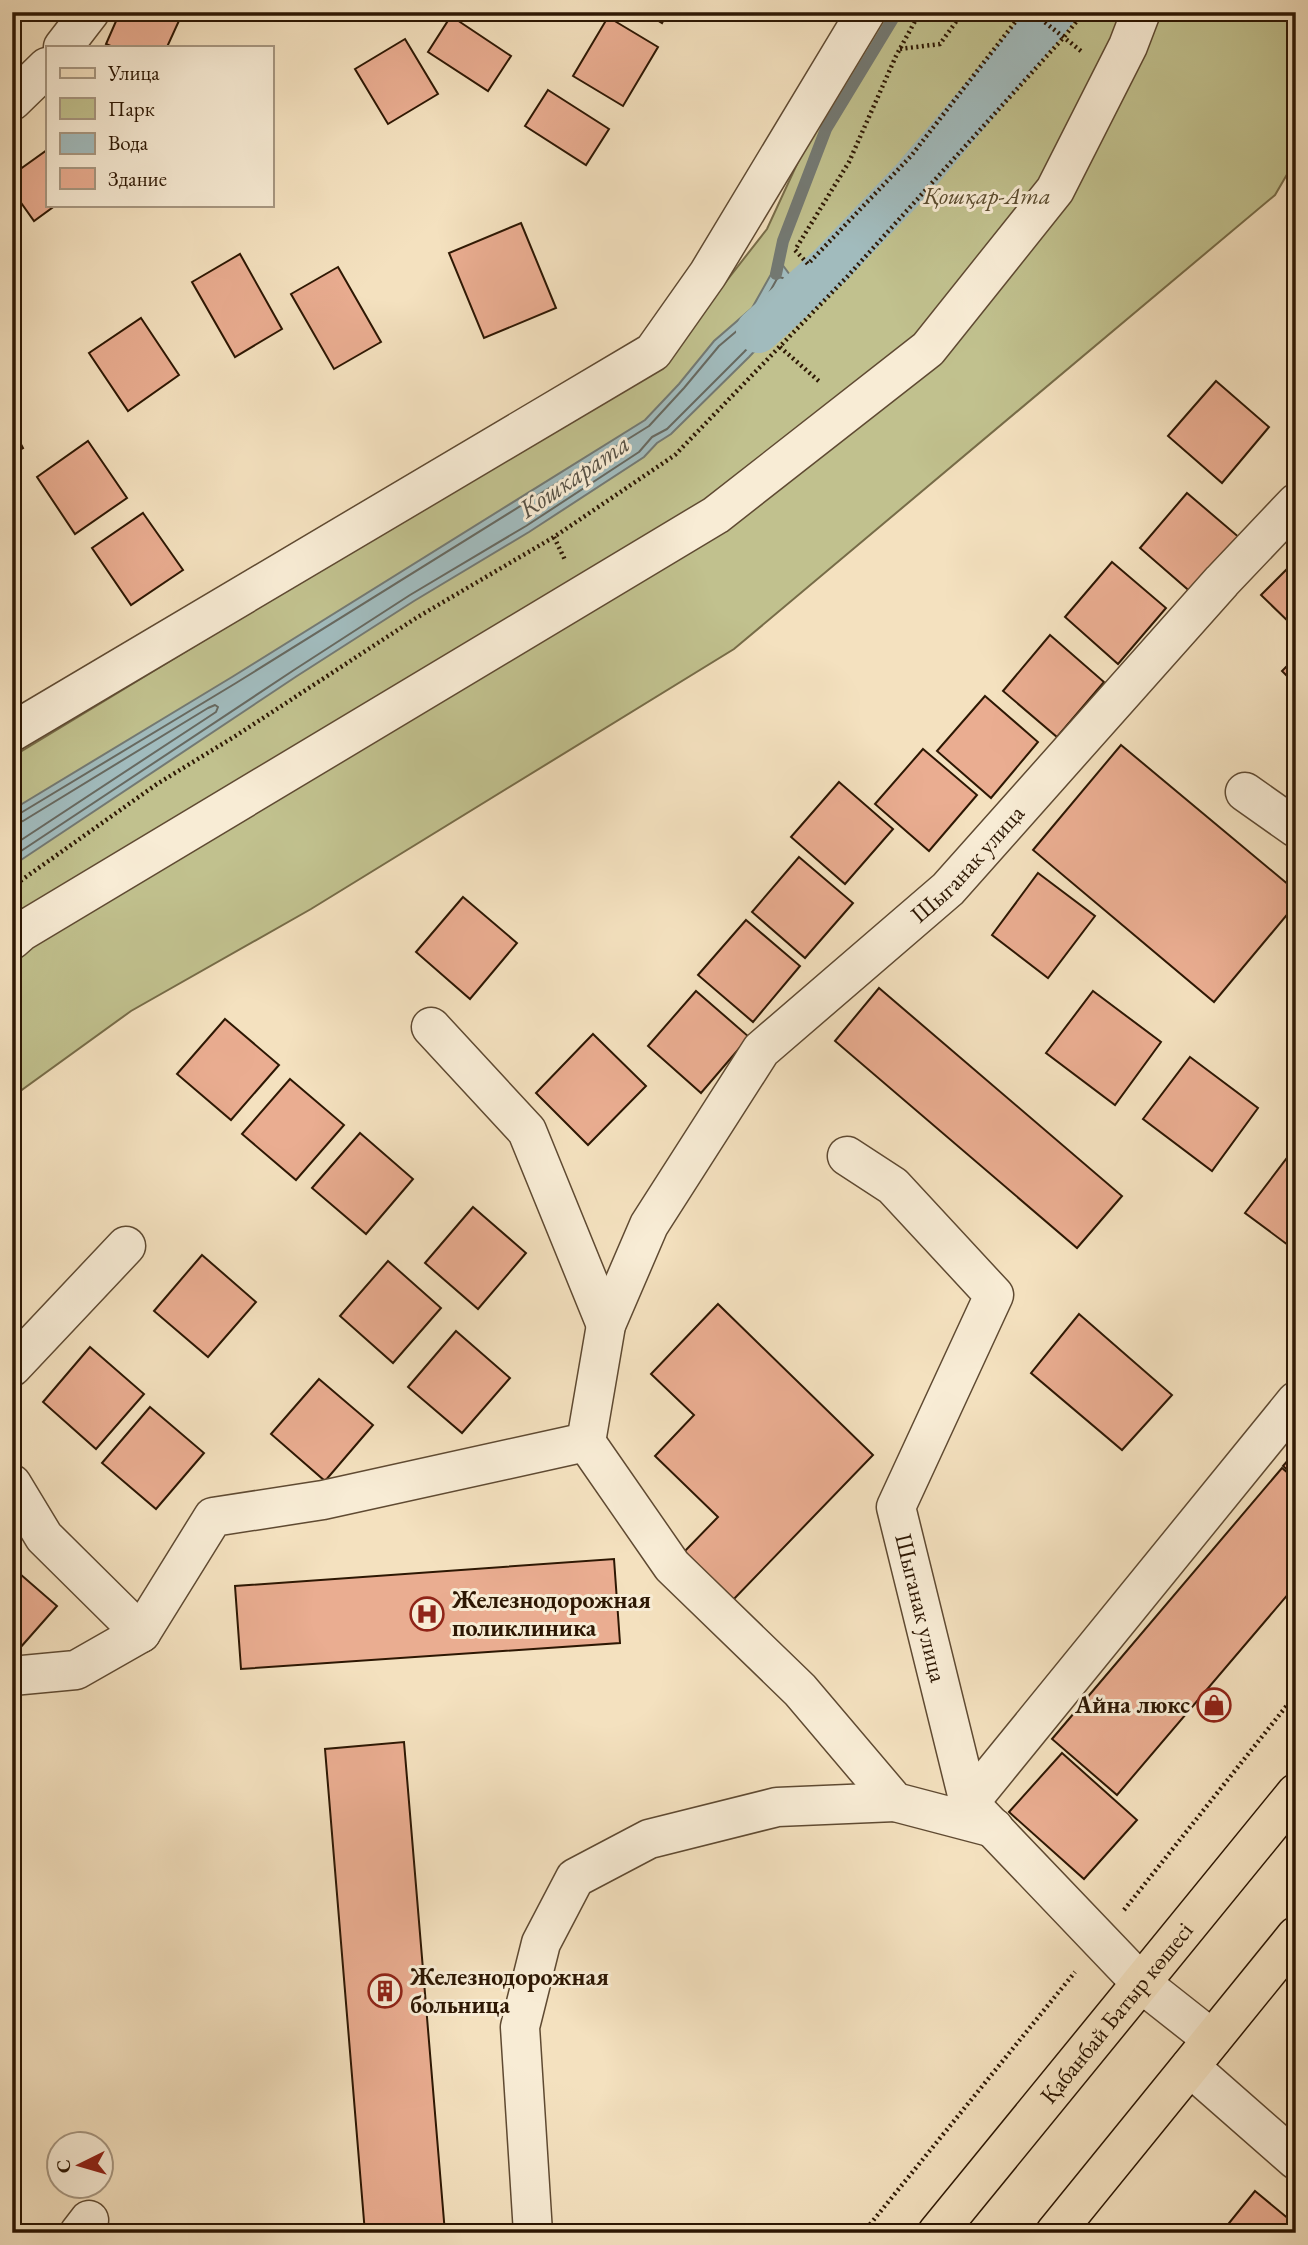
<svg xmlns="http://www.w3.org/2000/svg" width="1308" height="2245" font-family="'EB Garamond',serif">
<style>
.green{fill:#c1c18e;stroke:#776c48;stroke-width:2}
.water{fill:#a1bbbd;stroke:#737973;stroke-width:2}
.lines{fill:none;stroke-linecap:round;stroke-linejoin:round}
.shore{stroke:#676960;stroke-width:2}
.stream{stroke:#737973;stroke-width:12}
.canal{stroke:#a1bbbd;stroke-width:44}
.building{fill:#eaad91;stroke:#2d1703;stroke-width:2}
.minor-casing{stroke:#5f4a32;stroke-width:41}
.major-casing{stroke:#2d1703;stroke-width:41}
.path{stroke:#2d1703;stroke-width:4.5;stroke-dasharray:2 3.5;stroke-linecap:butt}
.minor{stroke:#f8ecd5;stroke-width:38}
.major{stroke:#f4e1bf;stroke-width:38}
.labels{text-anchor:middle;stroke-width:6;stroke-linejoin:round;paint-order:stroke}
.park-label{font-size:24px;font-style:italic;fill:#594a2d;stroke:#f8ecd5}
.street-label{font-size:24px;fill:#2d1703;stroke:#f8ecd5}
.poi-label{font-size:24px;font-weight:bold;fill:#2d1703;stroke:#f8ecd5;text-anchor:start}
.water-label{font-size:26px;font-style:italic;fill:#565044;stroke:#f8ecd5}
</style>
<rect width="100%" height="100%" fill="#f4e1bf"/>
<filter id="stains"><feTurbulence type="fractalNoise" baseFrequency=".00286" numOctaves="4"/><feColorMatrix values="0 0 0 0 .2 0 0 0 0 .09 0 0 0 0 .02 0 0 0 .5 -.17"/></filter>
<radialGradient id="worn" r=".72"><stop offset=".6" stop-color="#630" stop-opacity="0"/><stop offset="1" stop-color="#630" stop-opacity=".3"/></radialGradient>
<path class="green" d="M884,12H1296V159L1275,195L734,649L311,909L131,1011L12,1097V757L664,361L767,229L816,123Z"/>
<path class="water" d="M779,260L806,297L749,357L671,434L657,443L644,457L529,532L414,601L297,676L12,866V810L232,677L645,420L679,384L714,341L752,308Z"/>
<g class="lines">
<g class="shore">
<path d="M12,815L19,814L236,683L649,426L684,388L719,346L758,313L778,277L783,278L795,294V298L744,352L667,429L652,437L639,452L526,526L410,595L294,670L12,857"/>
<path d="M12,824L23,821L208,708L215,705L218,707L216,712L12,846"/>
</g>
<path class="stream" d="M776,274L783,241L826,129L897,12"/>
<path class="canal" d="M758,331L830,266L913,179L1054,12"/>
</g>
<g class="building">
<path d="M120,12H183L167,47H113L106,44Z"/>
<path d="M644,12H668L662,23Z"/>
<path d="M451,16L511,56L488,91L428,52Z"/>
<path d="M608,17L658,47L623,106L573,76Z"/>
<path d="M405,39L438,94L388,124L355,69Z"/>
<path d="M548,90L609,129L586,165L525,126Z"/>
<path d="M47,150V205H56L34,221L12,190V175Z"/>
<path d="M521,223L556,308L484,338L449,253Z"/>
<path d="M240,254L282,329L235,357L192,282Z"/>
<path d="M338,267L381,342L334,369L291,294Z"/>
<path d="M141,318L179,375L128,411L89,353Z"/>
<path d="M1216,381L1269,427L1222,483L1168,436Z"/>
<path d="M12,427L23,448L12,454Z"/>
<path d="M88,441L127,498L75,534L37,477Z"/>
<path d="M1187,493L1241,539L1193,594L1140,548Z"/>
<path d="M143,513L183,570L131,605L92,548Z"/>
<path d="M1296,560V629L1261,595Z"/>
<path d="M1112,562L1166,608L1118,664L1065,617Z"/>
<path d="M1050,635L1104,682L1057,737L1003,691Z"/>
<path d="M1296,657V685L1282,671Z"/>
<path d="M985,696L1038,742L991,798L937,751Z"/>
<path d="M1121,745L1296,891V904L1214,1002L1033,850Z"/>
<path d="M923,749L977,795L929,851L875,804Z"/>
<path d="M839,782L893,829L845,884L791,837Z"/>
<path d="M799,857L853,903L805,958L752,912Z"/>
<path d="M1038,873L1095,916L1048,978L992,935Z"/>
<path d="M463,897L517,943L470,999L416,952Z"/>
<path d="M746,920L800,966L753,1022L698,975Z"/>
<path d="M879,988L1122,1196L1077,1248L835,1041Z"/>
<path d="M696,991L749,1037L701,1093L648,1046Z"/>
<path d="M1093,991L1161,1042L1115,1105L1046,1053Z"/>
<path d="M225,1019L279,1065L231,1120L177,1074Z"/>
<path d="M593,1034L646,1086L588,1145L536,1093Z"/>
<path d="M1190,1057L1258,1108L1212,1171L1143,1119Z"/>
<path d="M290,1079L344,1125L296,1180L242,1134Z"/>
<path d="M360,1133L413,1179L366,1234L312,1188Z"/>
<path d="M1296,1146V1251L1245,1213Z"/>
<path d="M473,1207L526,1253L478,1309L425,1263Z"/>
<path d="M202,1255L256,1302L208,1357L154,1311Z"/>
<path d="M388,1261L441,1308L393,1363L340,1316Z"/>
<path d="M718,1304L873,1455L731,1602L682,1554L718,1517L655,1456L694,1415L651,1374Z"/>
<path d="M1079,1314L1172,1395L1122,1450L1031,1373Z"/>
<path d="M456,1331L510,1378L462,1433L408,1387Z"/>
<path d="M90,1347L144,1394L96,1449L43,1402Z"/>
<path d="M319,1379L373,1425L325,1481L271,1434Z"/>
<path d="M150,1407L204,1453L156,1509L102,1463Z"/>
<path d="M1296,1451V1478L1283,1466Z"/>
<path d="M1282,1468L1296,1480V1585L1117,1795L1052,1739Z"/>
<path d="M614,1559L620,1643L241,1669L235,1586Z"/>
<path d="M12,1567L57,1606L12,1657Z"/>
<path d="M404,1742L445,2233H365L325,1749Z"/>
<path d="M1062,1753L1137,1820L1084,1879L1009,1812Z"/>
<path d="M1255,2191L1296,2225V2233H1221Z"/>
</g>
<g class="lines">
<defs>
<g id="minor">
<path d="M63,47L90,12"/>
<path d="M12,101L47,67"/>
<path d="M12,732L653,352L708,274L866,12"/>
<path d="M1245,792L1296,828"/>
<path d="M12,940L21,932L716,515L928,349L1055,190L1128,46L1141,12"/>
<path d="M431,1027L527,1131L606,1325"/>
<path id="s1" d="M847,1156L893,1186L994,1295L896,1507L969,1803L1141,1983L1212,2039"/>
<path d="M12,1367L126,1246"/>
<path d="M586,1442L672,1566L800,1690L895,1802L994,1828"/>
<path d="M12,1484L44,1537L141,1633"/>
<path id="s2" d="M12,1676L76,1670L141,1633L213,1517L323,1500L586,1442L606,1325L649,1225L761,1050L948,889L1222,581L1296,503"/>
<path d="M969,1803L1296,1401"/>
<path d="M1190,2067L1296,2160"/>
<path d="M79,2233L89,2220"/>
<path d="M533,2233L520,2027L541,1943L575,1878L649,1839L777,1807L895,1802"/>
</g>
<g id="major">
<path id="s3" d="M937,2233L1296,1793"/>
<path d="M1055,2233L1296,1936"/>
</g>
</defs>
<use href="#minor" class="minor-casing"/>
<use href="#major" class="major-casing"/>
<g class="path">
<path d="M920,12L896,56L849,162L795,250L808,264L911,156L1023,12"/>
<path d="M1032,12L1081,51"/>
<path d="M900,49L940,44L963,12"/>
<path d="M780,347L821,383"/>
<path d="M554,537L565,560"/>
<path d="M16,884L157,784L237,735L416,618L554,537L675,455L846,278L1064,37L1084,12"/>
<path d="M1124,1910L1296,1694"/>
<path d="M863,2233L1075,1972"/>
</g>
<use href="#minor" class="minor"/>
<use href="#major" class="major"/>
</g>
<defs>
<symbol id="hospital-ring" viewBox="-11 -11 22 22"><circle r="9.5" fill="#f8ecd5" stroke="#8f2418" stroke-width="1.5"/><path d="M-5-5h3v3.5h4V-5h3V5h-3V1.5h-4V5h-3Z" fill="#8f2418"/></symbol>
<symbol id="shop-ring" viewBox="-11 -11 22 22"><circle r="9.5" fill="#f8ecd5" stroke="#8f2418" stroke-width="1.5"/><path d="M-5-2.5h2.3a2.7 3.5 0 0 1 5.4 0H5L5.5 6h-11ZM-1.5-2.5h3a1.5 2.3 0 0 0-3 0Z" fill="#8f2418"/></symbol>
<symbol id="building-ring" viewBox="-11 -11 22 22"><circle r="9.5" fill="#f8ecd5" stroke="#8f2418" stroke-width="1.5"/><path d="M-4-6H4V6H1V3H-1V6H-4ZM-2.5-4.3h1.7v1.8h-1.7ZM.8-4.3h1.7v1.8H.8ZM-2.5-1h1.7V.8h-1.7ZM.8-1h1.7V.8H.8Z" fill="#8f2418"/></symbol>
</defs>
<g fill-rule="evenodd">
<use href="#hospital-ring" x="408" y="1595" width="38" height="38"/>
<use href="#shop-ring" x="1195" y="1686" width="38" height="38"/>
<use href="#building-ring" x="366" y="1972" width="38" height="38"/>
</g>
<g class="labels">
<g class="park-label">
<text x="987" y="204">Қошқар-Ата</text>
</g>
<g class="street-label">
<text dy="8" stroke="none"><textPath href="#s2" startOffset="1370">Шыганак улица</textPath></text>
<text dy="8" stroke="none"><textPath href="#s1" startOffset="541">Шыганак улица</textPath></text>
<text dy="8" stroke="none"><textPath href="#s3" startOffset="284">Қабанбай Батыр көшесі</textPath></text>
</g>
<g class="poi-label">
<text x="452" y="1608">Железнодорожная<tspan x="452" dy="28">поликлиника</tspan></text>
<text x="1190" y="1713" text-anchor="end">Айна люкс</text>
<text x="410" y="1985">Железнодорожная<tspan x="410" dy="28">больница</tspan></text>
</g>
<g class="water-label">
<text transform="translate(574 476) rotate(-34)" y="9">Кошкарата</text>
</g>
</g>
<rect width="1308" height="2245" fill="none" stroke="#f4e1bf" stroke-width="42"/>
<rect x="14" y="14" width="1280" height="2217" fill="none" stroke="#2d1703" stroke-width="3.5"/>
<rect x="21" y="21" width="1266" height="2203" fill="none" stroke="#2d1703" stroke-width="2"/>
<rect x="46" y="46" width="228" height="161" fill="#f8ecd5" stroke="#a79781" stroke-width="2"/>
<rect x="60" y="68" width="35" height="10" fill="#f4e1bf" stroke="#a79781" stroke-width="2"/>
<text x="108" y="80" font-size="21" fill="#2d1703">Улица</text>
<rect x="60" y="98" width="35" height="21" fill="#c1c18e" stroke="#a79781" stroke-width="2"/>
<text x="108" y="116" font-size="21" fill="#2d1703">Парк</text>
<rect x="60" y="133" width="35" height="21" fill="#a1bbbd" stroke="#a79781" stroke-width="2"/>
<text x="108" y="150" font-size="21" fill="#2d1703">Вода</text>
<rect x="60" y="168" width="35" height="21" fill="#eaad91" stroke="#a79781" stroke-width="2"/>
<text x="108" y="186" font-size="21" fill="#2d1703">Здание</text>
<g transform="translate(80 2165) rotate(265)"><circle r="33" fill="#f8ecd5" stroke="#a79781" stroke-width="2"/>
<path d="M0-5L12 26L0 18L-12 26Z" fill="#8f2418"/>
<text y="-10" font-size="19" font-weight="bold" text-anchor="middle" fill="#2d1703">С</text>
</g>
<rect width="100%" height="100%" filter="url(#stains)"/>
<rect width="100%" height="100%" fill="url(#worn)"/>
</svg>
